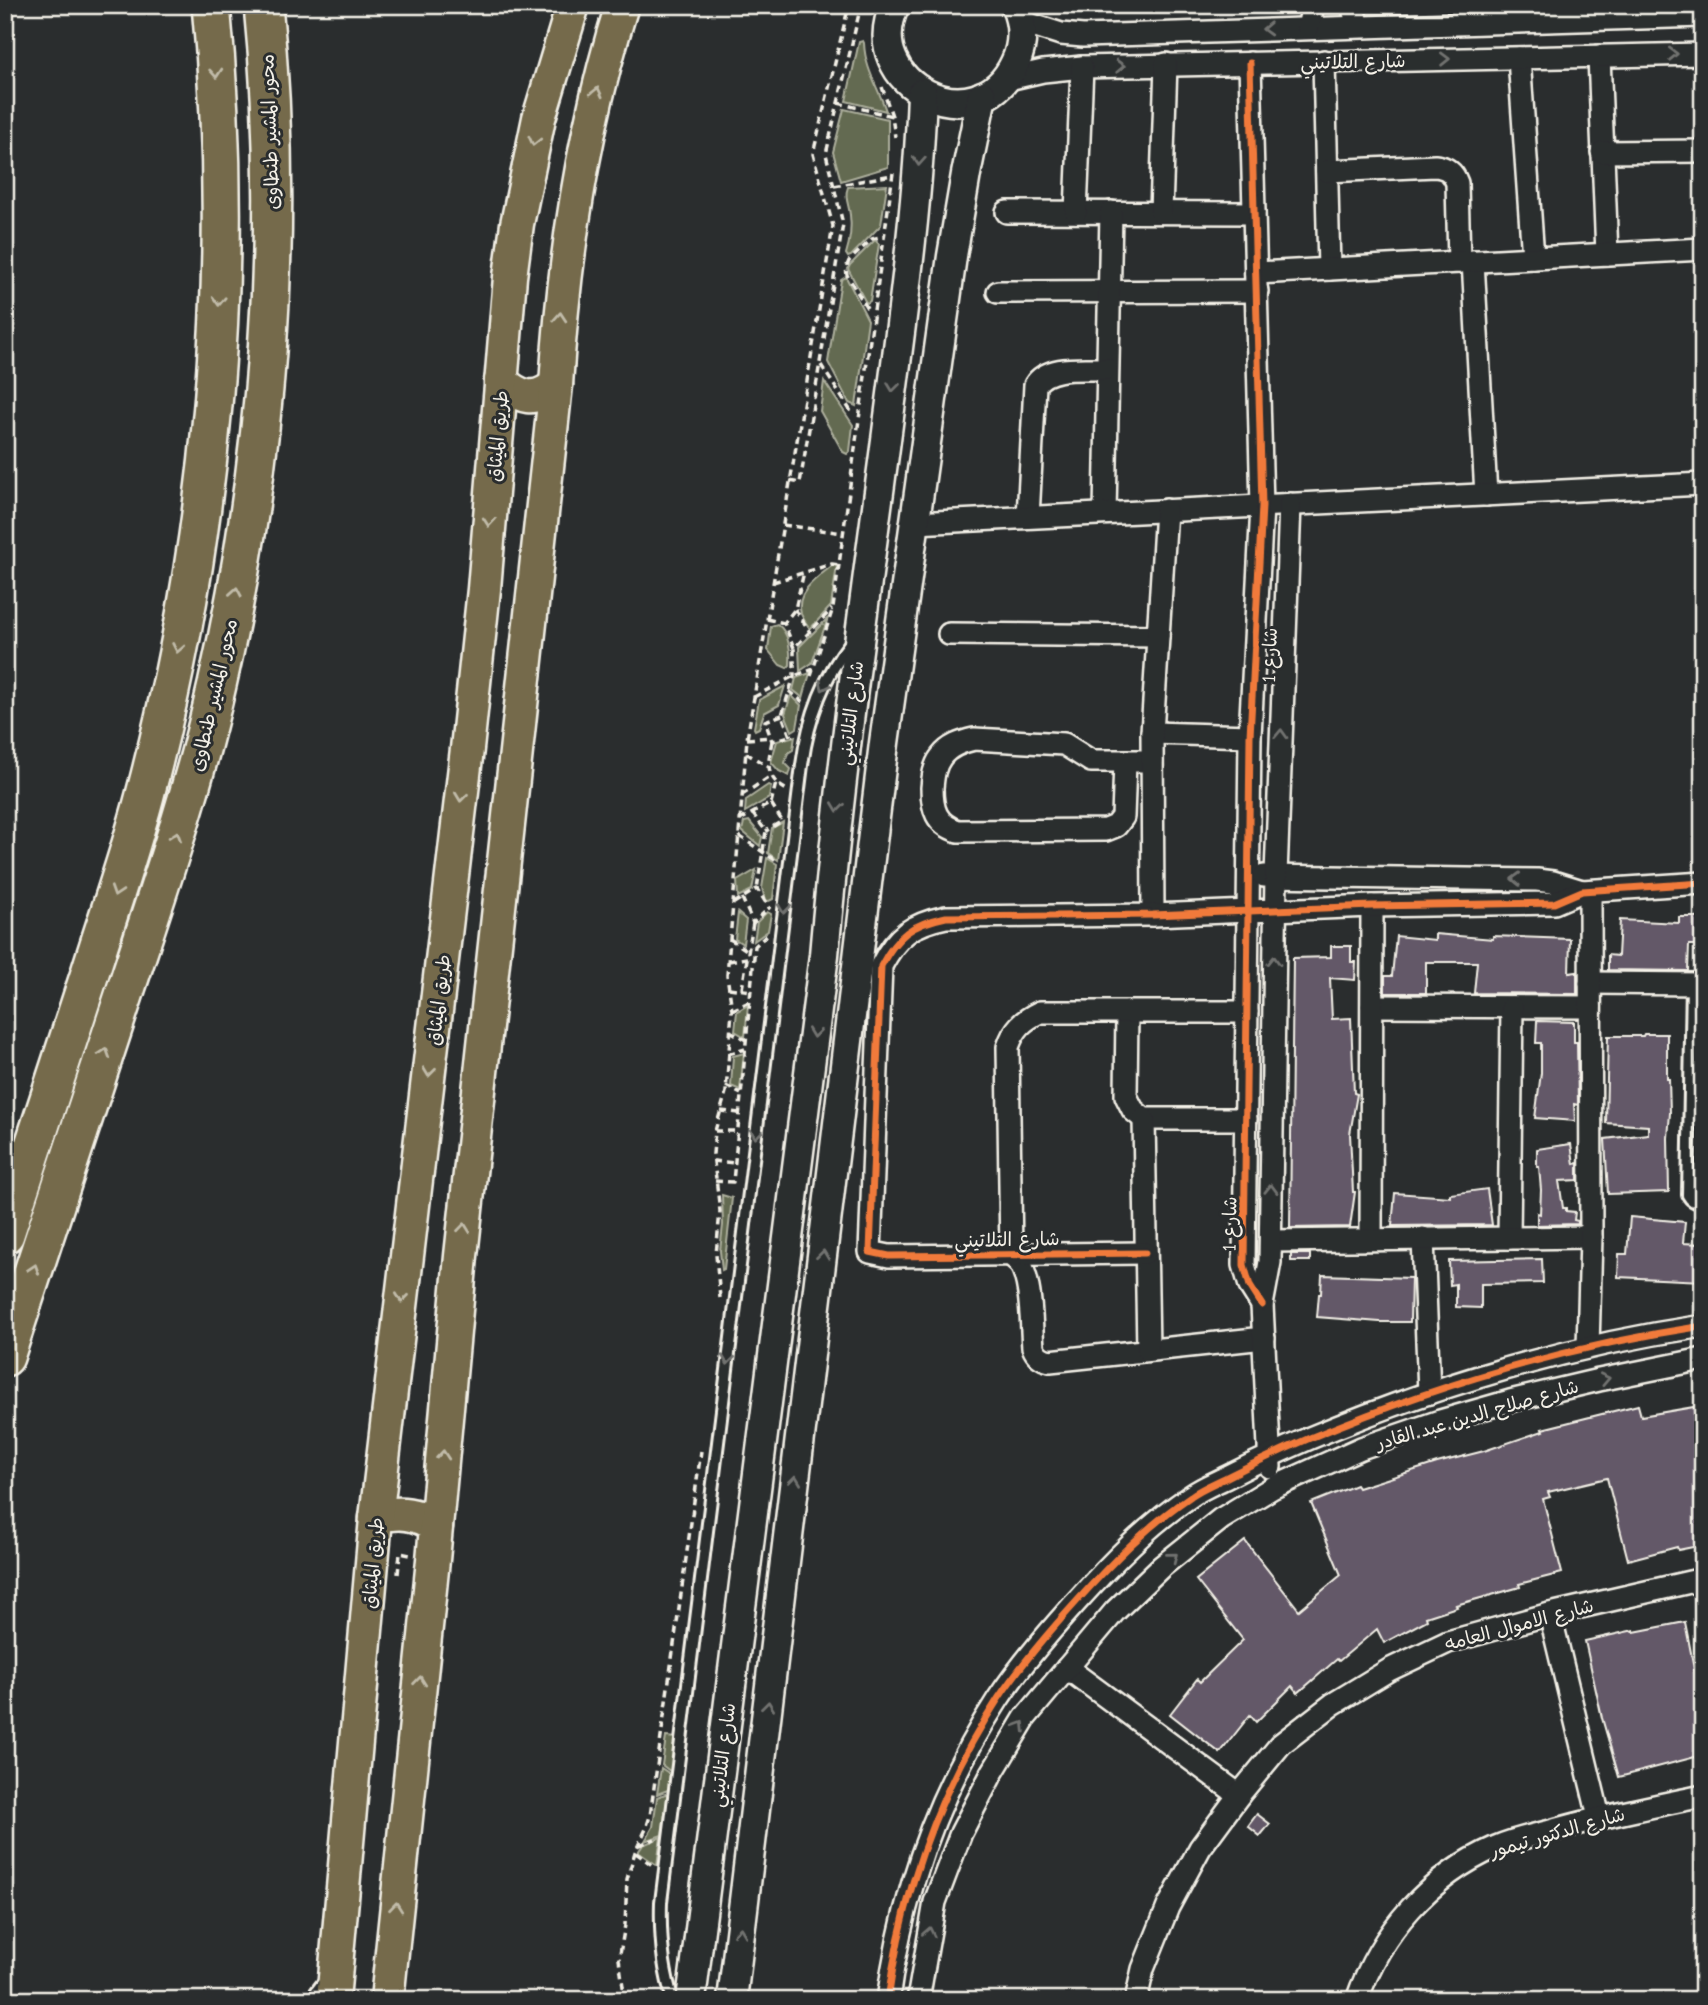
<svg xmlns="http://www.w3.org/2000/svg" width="1708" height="2005" font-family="'Comic Neue','Playpen Sans Arabic',sans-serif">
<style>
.green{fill:#646b51;stroke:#acae9c;stroke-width:2}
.building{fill:#635867;stroke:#f4f1e8;stroke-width:2}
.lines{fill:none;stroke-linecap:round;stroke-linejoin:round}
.lane-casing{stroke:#f4f1e8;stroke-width:16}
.street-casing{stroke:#f4f1e8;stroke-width:26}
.secondary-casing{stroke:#f4f1e8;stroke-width:33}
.primary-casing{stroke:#f4f1e8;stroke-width:37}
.highway-casing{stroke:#f4f1e8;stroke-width:42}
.path{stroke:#f4f1e8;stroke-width:3.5;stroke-dasharray:7 5;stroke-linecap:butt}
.lane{stroke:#2a2d2e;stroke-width:10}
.street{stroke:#2a2d2e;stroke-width:21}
.secondary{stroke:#2a2d2e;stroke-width:28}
.primary{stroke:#746b4b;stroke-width:32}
.highway{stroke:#746b4b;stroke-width:37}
.cycleway-casing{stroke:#2a2d2e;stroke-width:11}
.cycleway{stroke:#f17a3a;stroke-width:7}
.oneway{stroke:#71726f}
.oneway2{stroke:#c1bba9}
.labels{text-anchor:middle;stroke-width:6;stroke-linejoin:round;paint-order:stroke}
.street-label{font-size:19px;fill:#f4f1e8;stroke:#2a2d2e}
</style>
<rect width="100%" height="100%" fill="#2a2d2e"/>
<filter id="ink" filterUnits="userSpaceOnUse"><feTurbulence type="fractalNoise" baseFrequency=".0143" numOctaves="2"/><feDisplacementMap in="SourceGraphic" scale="14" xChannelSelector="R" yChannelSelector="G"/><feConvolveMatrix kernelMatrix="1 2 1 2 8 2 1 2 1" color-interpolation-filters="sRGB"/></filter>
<g filter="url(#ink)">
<g class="green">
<path d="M863,41L864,43C865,69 878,87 886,111L846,101L859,42Z"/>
<path d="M844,109L888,119V167L841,181L833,152Z"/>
<path d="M887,185L881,225L851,256L848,257L846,254C850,241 852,229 850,215C849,205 844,197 848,187Z"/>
<path d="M875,240L879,244L870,301L867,303L865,301L848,269L850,265Z"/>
<path d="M846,277L868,320L856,406L849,403L828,362L841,280Z"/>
<path d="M824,381L853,425L850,451L847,454L843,452L820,411Z"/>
<path d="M833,565L837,566L831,606L810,629C807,624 803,619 801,614C794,592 819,576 833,565Z"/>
<path d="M828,618L812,663L800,671L799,647Z"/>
<path d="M777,624C789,632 791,651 790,665L787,668L780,665L768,650L771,626Z"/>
<path d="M810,673L803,698L793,690L796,678Z"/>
<path d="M785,686L779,705L764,713L759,728L755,730L754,728L759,700Z"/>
<path d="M791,695L801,705L797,728L792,731L785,714Z"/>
<path d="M795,736L793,750L788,753L785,763L791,769L789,776L779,771L771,762L777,741Z"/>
<path d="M768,785L771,786L769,798L745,812L746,800Z"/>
<path d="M749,821L762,837L760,846L742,831L744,822Z"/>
<path d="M783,822L778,860L768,853L772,828Z"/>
<path d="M767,858L777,864L773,899L769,901L765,900L762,888Z"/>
<path d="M756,870L752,890L738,897L737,881Z"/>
<path d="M767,912L771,914L768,931L754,941L757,922Z"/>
<path d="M738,913L746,920L743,944L735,939Z"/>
<path d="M748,1005L745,1037L735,1031L737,1011Z"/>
<path d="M744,1053L740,1090L731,1086L733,1056Z"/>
<path d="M722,1195L732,1198L724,1269L722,1270L720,1251L723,1225Z"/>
<path d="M666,1737L676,1738L671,1772L662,1765Z"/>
<path d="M661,1768L670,1774L668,1790L657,1794Z"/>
<path d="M668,1793L662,1835L645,1841L653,1827L657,1797Z"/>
<path d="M661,1837L657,1865L638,1852L643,1845Z"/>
</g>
<g class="building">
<path d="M1679,917H1700L1699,945H1689L1688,971L1608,970V955L1618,956L1620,920L1679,923Z"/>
<path d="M1435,934L1493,939V936L1570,939L1569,973L1577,972V994L1474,993L1477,962H1426V993H1385V976H1392L1396,936L1435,940Z"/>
<path d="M1331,946H1351V962H1356L1355,980L1330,978L1332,1019L1351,1018L1354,1093L1357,1094L1350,1134L1353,1192H1355L1350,1227L1290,1228L1293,958L1331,957Z"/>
<path d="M1537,1021L1574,1022V1042H1577L1578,1105L1574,1104L1575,1121L1535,1118L1541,1073V1043H1536Z"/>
<path d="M1644,1034H1667V1079H1669L1670,1113L1668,1138L1669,1192L1608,1194L1605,1139L1648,1134V1126L1606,1123L1608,1036H1643Z"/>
<path d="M1571,1144L1574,1164L1578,1163V1180L1559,1181L1563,1208H1566V1211L1575,1212L1574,1220L1578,1221V1224L1537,1225V1213L1540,1214L1541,1190L1539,1167H1537V1149Z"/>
<path d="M1487,1189L1492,1225L1392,1226L1395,1193L1450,1197V1194Z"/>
<path d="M1630,1217L1685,1222L1683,1243L1700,1244L1699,1253H1703V1281L1618,1277L1619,1254H1627Z"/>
<rect x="1291" y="1254" width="19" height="7"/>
<path d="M1542,1259L1543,1283L1481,1284V1308L1456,1307V1284L1450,1285L1449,1261Z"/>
<path d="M1322,1275L1411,1278L1410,1322H1380L1317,1317L1319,1294H1321Z"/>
<path d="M1638,1405L1641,1416L1694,1407L1703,1454V1545L1678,1550L1677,1547L1628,1560L1607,1478L1548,1492L1550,1497L1543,1499L1562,1573L1519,1584L1520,1587L1456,1605L1457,1607L1426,1617L1427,1620L1384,1643L1377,1629L1339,1661L1337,1659L1298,1693L1292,1686L1256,1722L1250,1715L1220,1753L1170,1714L1197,1679L1200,1682L1243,1640L1196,1580L1245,1541L1299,1610L1341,1575L1311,1503L1356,1485L1358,1488L1437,1463L1484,1451L1543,1431L1542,1429Z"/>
<path d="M1685,1622L1700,1699L1703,1698V1755L1619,1777L1602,1718L1585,1641L1634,1630V1632Z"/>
<path d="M1257,1814L1270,1824L1260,1836L1248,1826Z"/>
</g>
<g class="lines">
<defs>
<g id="lane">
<path d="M1692,984L1688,1195C1691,1201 1695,1203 1703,1203"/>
<path d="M310,2000L326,1979"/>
<path d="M673,2000C662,1967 660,1935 661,1902L802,765C808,720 822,678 851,642"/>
</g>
<g id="street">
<path d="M1352,5L1358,26"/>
<path d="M1020,21L1061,34L1083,36L1703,16"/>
<path d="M1308,28L1313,5"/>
<path d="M1599,56L1607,254"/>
<path d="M1519,58L1533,258"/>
<path d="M1324,61L1329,269"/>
<path d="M1250,63L1262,506L1250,736L1244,1265L1250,1286L1262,1305"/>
<path d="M1004,80L1043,71L1082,67L1703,54"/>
<path d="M1602,152L1703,151"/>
<path d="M1327,171L1435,166C1447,167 1453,172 1457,183L1459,262"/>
<path d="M1007,212L1254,213"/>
<path d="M1076,212L1082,67"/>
<path d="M1161,212L1166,64"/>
<path d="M1473,261L1486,495"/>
<path d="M1256,273L1703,249"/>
<path d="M998,292L1257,291"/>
<path d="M1105,513L1111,212"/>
<path d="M1028,517L1035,385C1048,364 1085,370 1107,369"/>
<path d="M915,523L1703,484"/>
<path d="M949,634L1158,636"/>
<path d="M1152,733L1250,736"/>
<path d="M1125,762L1123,817L1116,826L1106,830L958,831C936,824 932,809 932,788C933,777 934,766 941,757C949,746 961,742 974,739L1064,744L1091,761H1152"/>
<path d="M1264,876L1537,880L1553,882L1582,891"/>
<path d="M1153,915L1152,733L1166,510"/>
<path d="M1590,983L1703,984"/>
<path d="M1372,1006L1590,1007"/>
<path d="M1127,1012L1126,1096L1133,1110L1144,1119H1246"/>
<path d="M1247,1012H1040C1023,1020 1014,1029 1008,1047L1011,1255C1012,1256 1018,1261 1019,1262C1032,1280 1031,1325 1033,1347C1036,1355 1041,1359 1050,1361L1264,1338"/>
<path d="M1144,1119L1148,1350"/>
<path d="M1423,1238L1429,1393"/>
<path d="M1509,1238L1512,1007"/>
<path d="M1371,1239L1372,906"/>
<path d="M1271,1241L1591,1237"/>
<path d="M1145,1253L889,1256L870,1252L881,966C897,935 912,924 946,917L1153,915L1372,906L1554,903L1582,891L1703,883"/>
<path d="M1588,1347L1591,1237L1590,891"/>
<path d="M1270,1467L1262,1305L1270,1262L1276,875L1290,504"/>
<path d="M1550,1614L1599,1817"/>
<path d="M1067,1668L1239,1795"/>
<path d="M888,2000C902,1893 939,1790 998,1699C1021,1664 1049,1632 1077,1601C1112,1562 1148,1525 1191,1496C1202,1488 1215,1483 1227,1477C1254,1463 1282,1450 1310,1438C1436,1385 1568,1346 1703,1326"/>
<path d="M918,2000L935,1902L961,1833L992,1773L1025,1718L1115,1611L1161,1567L1221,1519L1272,1488L1361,1448L1440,1421L1510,1401L1599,1380L1703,1359"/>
<path d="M1136,2000L1143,1969L1168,1907L1200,1848L1239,1795L1281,1744L1333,1704L1389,1670L1448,1642L1550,1614L1703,1579"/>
<path d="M1357,2000C1380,1932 1430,1876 1496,1847C1512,1840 1530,1836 1547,1832C1598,1817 1650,1807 1703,1796"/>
</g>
<g id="secondary">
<path d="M895,5C857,85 978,143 1015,63C1024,44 1023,23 1015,5"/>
<path d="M691,2000L824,955C839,783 863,611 886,440C901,324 918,209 922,93"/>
<path d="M732,2000L884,743L952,256L966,174L982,96"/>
</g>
<g id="primary">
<path d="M501,381C520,398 535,403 556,385"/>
<path d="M376,1518C398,1510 417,1513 436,1526"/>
<path d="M333,2000L376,1518L467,749L484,589L510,277L517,224L539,118L573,5"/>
<path d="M387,2000L433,1560L461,1256L556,385C564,255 583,129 622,5"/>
</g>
<g id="highway">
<path d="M5,1234C33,1148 61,1062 89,976C108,915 129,856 145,795C213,539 237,268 211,5"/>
<path d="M5,1357C46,1233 86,1109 127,986C160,886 194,787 217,685C267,466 286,229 263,5"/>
</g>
</defs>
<use href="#lane" class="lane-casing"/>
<use href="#street" class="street-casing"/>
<use href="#secondary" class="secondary-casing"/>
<use href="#primary" class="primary-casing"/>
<use href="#highway" class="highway-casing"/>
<g class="path">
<path d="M882,87L892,116L895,137"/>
<path d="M838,103L892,116"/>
<path d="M834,186L892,175"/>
<path d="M867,308L847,275L846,268L849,261L872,239L884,236"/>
<path d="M821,365L852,413"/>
<path d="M790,481L800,483L843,224L826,154L861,5"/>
<path d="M783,525L843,533"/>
<path d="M773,582L832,564L839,565"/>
<path d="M795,609L810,632"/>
<path d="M767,619L784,623"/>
<path d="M794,648L784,623L795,609L804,572"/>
<path d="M811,676L833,608L893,173"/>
<path d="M789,691L803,702"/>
<path d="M754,697L794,676L814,669"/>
<path d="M782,715L765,721L772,741L793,735"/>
<path d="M790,736L782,715L794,676V648L832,609"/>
<path d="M747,739L771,737"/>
<path d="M772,741C768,762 764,778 787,790"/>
<path d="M746,753L769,767"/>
<path d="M742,795L771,776"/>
<path d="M771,803L776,783"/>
<path d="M752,813L766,831L757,889"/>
<path d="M740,820L771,803L782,821L766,831"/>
<path d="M739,836L775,860"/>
<path d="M742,898L753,923L769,908"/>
<path d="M734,903L757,889L770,909"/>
<path d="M730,939L748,951"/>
<path d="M729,961L747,958"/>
<path d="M729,988L751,991"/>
<path d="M742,989L753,923"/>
<path d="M732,1010L749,1002"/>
<path d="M730,1031L746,1040"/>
<path d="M728,1054L745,1049"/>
<path d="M726,1086L741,1094"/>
<path d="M721,1111L739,1113"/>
<path d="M715,1131H738"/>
<path d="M713,1161L735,1163"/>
<path d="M715,1181L733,1182L755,946L768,934"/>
<path d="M720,1298L716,1255L720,1211L713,1154L715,1131L726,1092L732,1010L727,975L747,739L833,226L813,154L849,5"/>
<path d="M398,1574L400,1553L410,1555"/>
<path d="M639,1845L655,1839"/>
<path d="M636,1853L652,1865"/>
<path d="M625,2000L619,1959L625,1925L627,1879L635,1852L646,1829L650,1816L701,1451"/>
</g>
<use href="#lane" class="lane"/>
<use href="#street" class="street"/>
<use href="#secondary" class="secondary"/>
<use href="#primary" class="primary"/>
<use href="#highway" class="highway"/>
<defs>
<g id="cycleway">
<path d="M1250,63L1262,506L1250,736L1244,1265L1250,1286L1262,1305"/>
<path d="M1145,1253L889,1256L870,1252L881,966C897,935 912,924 946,917L1153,915L1372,906L1554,903L1582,891L1703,883"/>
<path d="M888,2000C902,1893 939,1790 998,1699C1021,1664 1049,1632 1077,1601C1112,1562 1148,1525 1191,1496C1202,1488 1215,1483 1227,1477C1254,1463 1282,1450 1310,1438C1436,1385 1568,1346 1703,1326"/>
</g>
</defs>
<use href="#cycleway" class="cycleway-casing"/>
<use href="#cycleway" class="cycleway"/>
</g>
<defs><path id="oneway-chevron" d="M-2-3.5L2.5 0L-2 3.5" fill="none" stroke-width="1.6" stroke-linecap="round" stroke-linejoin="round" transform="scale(1.75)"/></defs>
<g class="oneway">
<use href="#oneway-chevron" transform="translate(1267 29) rotate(178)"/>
<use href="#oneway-chevron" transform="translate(1673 54) rotate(-1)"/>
<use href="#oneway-chevron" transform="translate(1445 59) rotate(-1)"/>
<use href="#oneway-chevron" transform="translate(1120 66) rotate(-2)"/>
<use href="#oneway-chevron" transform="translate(919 161) rotate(94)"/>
<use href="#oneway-chevron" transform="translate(893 387) rotate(97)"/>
<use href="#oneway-chevron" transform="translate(824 686) rotate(115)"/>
<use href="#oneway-chevron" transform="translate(1281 734) rotate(-88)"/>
<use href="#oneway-chevron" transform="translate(838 807) rotate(97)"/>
<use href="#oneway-chevron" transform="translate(1516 879) rotate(-178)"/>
<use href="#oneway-chevron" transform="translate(784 909) rotate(97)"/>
<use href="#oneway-chevron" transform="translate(1274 961) rotate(-89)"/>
<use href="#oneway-chevron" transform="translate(814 1033) rotate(97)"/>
<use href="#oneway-chevron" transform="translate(756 1134) rotate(97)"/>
<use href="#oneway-chevron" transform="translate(1271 1189) rotate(-89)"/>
<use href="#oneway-chevron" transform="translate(823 1255) rotate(-83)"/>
<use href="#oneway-chevron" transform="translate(728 1360) rotate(97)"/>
<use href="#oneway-chevron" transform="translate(1605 1379) rotate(-12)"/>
<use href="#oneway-chevron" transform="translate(795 1480) rotate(-83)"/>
<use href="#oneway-chevron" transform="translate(1173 1557) rotate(-39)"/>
<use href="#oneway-chevron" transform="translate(768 1706) rotate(-83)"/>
<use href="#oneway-chevron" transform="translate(1021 1726) rotate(-58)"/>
<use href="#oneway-chevron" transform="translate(740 1932) rotate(-83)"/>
<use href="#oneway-chevron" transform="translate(929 1932) rotate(-79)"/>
</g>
<g class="oneway2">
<use href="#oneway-chevron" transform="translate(216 73) rotate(86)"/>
<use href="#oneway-chevron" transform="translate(597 92) rotate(-77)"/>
<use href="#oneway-chevron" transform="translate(534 141) rotate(103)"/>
<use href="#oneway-chevron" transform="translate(219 301) rotate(92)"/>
<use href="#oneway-chevron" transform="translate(560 317) rotate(-86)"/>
<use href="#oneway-chevron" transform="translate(489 522) rotate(95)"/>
<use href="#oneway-chevron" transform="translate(236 592) rotate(-80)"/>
<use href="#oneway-chevron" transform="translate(178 648) rotate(101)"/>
<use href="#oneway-chevron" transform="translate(461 797) rotate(97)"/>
<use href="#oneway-chevron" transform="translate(176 836) rotate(-72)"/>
<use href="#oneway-chevron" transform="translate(116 892) rotate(108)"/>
<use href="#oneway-chevron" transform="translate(105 1053) rotate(-72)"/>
<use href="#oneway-chevron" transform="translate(429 1072) rotate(97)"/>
<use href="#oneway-chevron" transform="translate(464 1228) rotate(-84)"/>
<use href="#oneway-chevron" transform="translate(34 1269) rotate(-72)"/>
<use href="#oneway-chevron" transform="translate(402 1298) rotate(97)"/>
<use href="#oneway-chevron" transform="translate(443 1455) rotate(-85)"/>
<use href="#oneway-chevron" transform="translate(420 1681) rotate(-84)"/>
<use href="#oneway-chevron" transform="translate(396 1907) rotate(-84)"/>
</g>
</g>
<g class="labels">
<g class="street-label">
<text transform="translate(1353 61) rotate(-1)" y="7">شارع التلاتيني</text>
<text transform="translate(269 132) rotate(-92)" y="7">محور المشير طنطاوى</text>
<text transform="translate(497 436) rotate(-85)" y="7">طريق الميثاق</text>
<text transform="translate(1269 655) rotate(-88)" y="7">شارع 1</text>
<text transform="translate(213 695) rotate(-77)" y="7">محور المشير طنطاوى</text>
<text transform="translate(850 713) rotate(-83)" y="7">شارع التلاتيني</text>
<text transform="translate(438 1000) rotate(-83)" y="7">طريق الميثاق</text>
<text transform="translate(1229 1224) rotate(-89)" y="7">شارع 1</text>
<text transform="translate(1007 1239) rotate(-1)" y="7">شارع التلاتيني</text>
<text transform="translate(1477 1414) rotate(-16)" y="7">شارع صلاح الدين عبد القادر</text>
<text transform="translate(372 1563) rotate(-85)" y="7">طريق الميثاق</text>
<text transform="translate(1519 1624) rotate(-15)" y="7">شارع الاموال العامه</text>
<text transform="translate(722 1755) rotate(-83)" y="7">شارع التلاتيني</text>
<text transform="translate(1557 1832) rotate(-16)" y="7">شارع الدكتور تيمور</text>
</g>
</g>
<rect width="1708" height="2005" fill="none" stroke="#2a2d2e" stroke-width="28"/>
<rect x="14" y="14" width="1680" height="1977" fill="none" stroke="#f4f1e8" stroke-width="2.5" filter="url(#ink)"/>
</svg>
